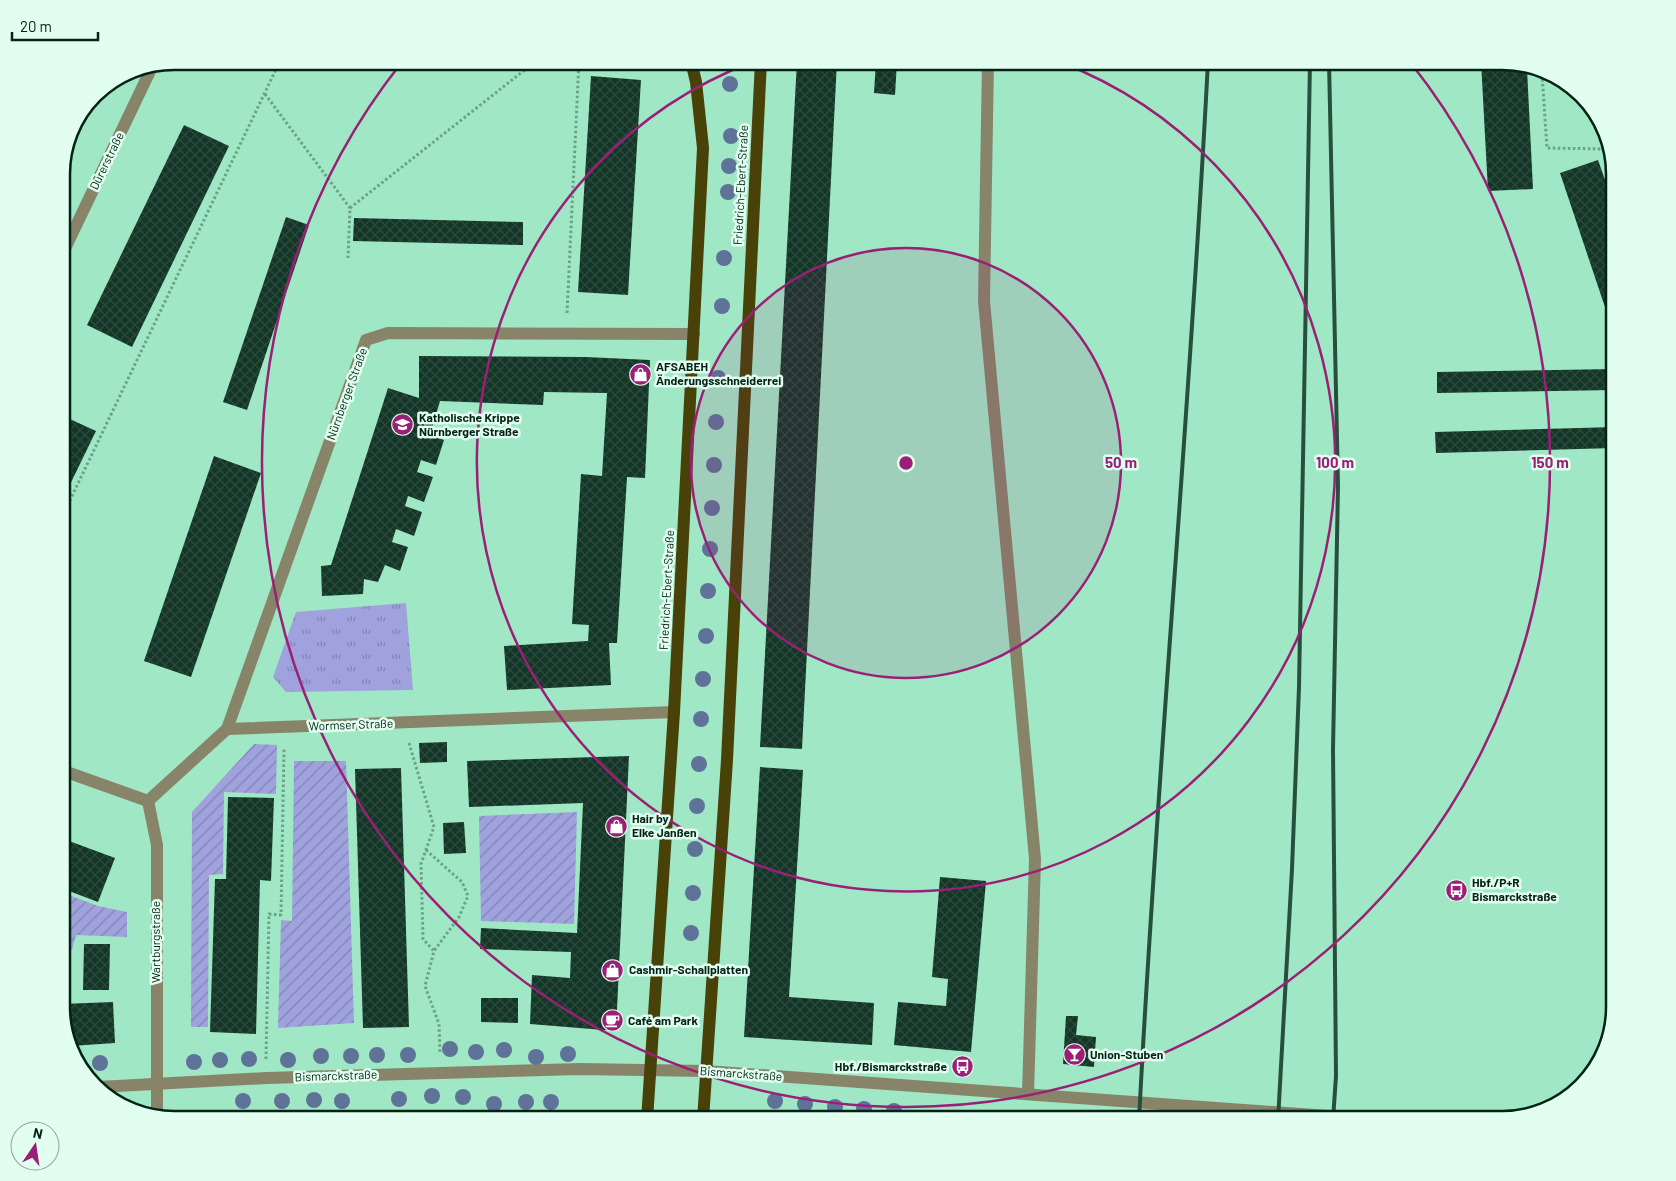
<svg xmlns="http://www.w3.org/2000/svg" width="1676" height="1181" font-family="Barlow,sans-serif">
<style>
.grass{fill:url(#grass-tufts)}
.garden{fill:url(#garden-furrows)}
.building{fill:url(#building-cross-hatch)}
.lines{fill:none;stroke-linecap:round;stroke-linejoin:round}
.path{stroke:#69a287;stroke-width:3;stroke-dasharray:2.5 2.5;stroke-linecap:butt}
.minor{stroke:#878469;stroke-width:12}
.major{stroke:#484208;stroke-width:12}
.rail{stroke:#284f3e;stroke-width:4}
.tree{fill:#5f7298}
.ring{fill:none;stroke:#9b1f76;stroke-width:2.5}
.labels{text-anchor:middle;stroke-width:5;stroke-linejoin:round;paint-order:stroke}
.street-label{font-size:12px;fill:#042216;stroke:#e2fef0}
.poi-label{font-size:12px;font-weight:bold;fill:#042216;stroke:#e2fef0;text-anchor:start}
.rim{fill:none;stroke:#042216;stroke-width:2.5}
.centre{fill:#9b1f76;stroke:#e2fef0;stroke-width:2.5}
.ring-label{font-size:15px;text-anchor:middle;font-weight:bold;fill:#9b1f76;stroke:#e2fef0;stroke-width:5;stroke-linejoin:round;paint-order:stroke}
</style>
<defs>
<pattern id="grass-tufts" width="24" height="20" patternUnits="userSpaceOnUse" patternTransform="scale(1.25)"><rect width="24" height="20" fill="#a0a2dd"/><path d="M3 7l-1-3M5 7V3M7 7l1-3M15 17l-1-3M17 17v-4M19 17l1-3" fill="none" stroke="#8084b2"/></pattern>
<pattern id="garden-furrows" width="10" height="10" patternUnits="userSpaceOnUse" patternTransform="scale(1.25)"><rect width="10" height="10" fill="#a0a2dd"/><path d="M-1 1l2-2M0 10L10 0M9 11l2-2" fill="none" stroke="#8084b2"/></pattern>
<pattern id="building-cross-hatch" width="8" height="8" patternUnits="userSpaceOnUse" patternTransform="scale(1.25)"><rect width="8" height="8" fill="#133627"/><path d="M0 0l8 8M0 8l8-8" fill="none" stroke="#2b4a3d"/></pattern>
</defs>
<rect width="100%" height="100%" fill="#a0e8c5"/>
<g class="grass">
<path d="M406,603L413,690L286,692L273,677L296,612Z"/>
<path d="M780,1111L905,1120H761L774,1112Z"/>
</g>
<g class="garden">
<path d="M254,744L277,745L276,794L224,792L223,874L209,875L208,1027H191L192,812Z"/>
<path d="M294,761H346L354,1023L278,1028L281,920L292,921Z"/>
<path d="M577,812L574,924L481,921L479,816Z"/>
<path d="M61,892L98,906L127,912V937L76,935L72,950H61Z"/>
</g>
<g class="building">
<path d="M797,61H837L802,749L760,747Z"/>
<path d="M876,61H897L895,95L874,93Z"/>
<path d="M1481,61H1502L1527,69L1533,189L1488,191Z"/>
<path d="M591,76L641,80L628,295L578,292Z"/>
<path d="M88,104L89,105L65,152L70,131Z"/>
<path d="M184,125L229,146L132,347L87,325Z"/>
<path d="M1598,160L1615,208L1614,334L1560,173Z"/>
<path d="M286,217L309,225L247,410L223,402Z"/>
<path d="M354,218L523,222V245L353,241Z"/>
<path d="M419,356L586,357L650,360L645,478L627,477L617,643H609L611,685L507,690L504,646L588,641L589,625L572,624L581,474L602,476L607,393L544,392L543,405L440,401L430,435L444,440L436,465L421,460L417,472L433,477L424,502L408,496L405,506L422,512L414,536L396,529L392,542L408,547L400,571L385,565L378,582L364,579L363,594L322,596L321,566L331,565L388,388L419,398Z"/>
<path d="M1615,369V390L1437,393V372Z"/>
<path d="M61,415L96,431L61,503Z"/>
<path d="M1615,427V448L1436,453L1435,432Z"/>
<path d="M214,456L261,473L191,677L144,661Z"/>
<path d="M447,742V762L420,763L419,743Z"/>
<path d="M629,756L616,1031L530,1024L532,975L570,978L571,952L480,949L481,928L577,933L583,803L469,807L467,761Z"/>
<path d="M760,767L803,770L789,997L874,1003L872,1045L744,1037Z"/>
<path d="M401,768L409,1027L363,1028L355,769Z"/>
<path d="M228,797L274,798L271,881L260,880L256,1034L210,1032L215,879H226Z"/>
<path d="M464,822L466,853L444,854L443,823Z"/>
<path d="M61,838L115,858L98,902L61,888Z"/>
<path d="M940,877L986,881L971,1052L894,1045L898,1002L946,1006L948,979L932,977Z"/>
<path d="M84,944H110L109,990H83Z"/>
<path d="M481,998H518V1023L481,1022Z"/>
<path d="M113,1002L115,1043L71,1046L61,1014V1004Z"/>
<path d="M1066,1016H1078L1076,1035L1096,1037L1094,1067L1063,1064Z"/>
<path d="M484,1115L548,1117L565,1120H353Z"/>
</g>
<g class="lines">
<g class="path">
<path d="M1542,74L1547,148L1605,149L1615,174"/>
<path d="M265,94L350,208L348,258"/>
<path d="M61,190L70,194"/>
<path d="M350,208L536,61"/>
<path d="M567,313L579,61"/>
<path d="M61,519L280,61"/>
<path d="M409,743L434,827L421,864L423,939L434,951L425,986L439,1024L440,1053"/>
<path d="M426,850L462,882L468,896L459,917L434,951"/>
<path d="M266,1059L269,914L281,915L284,748"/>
<path d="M955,1120L956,1110"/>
</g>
<g class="minor">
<path d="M988,61L984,301L1035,859L1028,1094"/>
<path d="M61,257L153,65"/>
<path d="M227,729L366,340L388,333L694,334"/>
<path d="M61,770L148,801L227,729L674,712"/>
<path d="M148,801L157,845V1114"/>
<path d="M98,1087L266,1078L441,1073L580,1069L706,1071L1383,1120"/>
</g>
<g class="major">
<path d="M647,1120L674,712L703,148L696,82L691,61"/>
<path d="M703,1120L727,760L761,61"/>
</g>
<g class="rail">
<path d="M1329,61L1338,486L1333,749L1336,1076L1333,1120"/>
<path d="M1139,1120C1157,767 1190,414 1208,61"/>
<path d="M1278,1120L1292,869L1299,687L1310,61"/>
</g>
</g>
<g class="tree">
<circle cx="730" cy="84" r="8"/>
<circle cx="731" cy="136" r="8"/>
<circle cx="729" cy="166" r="8"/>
<circle cx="728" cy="192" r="8"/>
<circle cx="724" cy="258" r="8"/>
<circle cx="722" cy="306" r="8"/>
<circle cx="718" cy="378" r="8"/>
<circle cx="716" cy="422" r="8"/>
<circle cx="714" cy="465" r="8"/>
<circle cx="712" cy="508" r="8"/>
<circle cx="710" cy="549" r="8"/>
<circle cx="708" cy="591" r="8"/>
<circle cx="706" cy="636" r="8"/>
<circle cx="703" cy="679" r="8"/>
<circle cx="701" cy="719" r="8"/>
<circle cx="699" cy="764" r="8"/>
<circle cx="697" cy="806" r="8"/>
<circle cx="695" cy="849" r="8"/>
<circle cx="693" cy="893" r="8"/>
<circle cx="691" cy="933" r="8"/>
<circle cx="450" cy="1049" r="8"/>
<circle cx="504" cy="1050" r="8"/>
<circle cx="476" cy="1052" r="8"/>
<circle cx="568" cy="1054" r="8"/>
<circle cx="377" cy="1055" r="8"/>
<circle cx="408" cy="1055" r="8"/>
<circle cx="321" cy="1056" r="8"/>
<circle cx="351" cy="1056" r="8"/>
<circle cx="536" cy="1057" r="8"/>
<circle cx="249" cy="1059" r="8"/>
<circle cx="220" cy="1060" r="8"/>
<circle cx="288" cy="1060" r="8"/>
<circle cx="194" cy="1062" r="8"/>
<circle cx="100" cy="1063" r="8"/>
<circle cx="432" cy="1096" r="8"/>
<circle cx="463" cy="1097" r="8"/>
<circle cx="399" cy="1099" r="8"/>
<circle cx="314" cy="1100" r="8"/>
<circle cx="243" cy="1101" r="8"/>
<circle cx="282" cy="1101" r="8"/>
<circle cx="342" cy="1101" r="8"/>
<circle cx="775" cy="1101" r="8"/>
<circle cx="526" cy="1102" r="8"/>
<circle cx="551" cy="1102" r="8"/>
<circle cx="494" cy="1104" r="8"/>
<circle cx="805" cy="1104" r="8"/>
<circle cx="835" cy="1107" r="8"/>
<circle cx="864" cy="1109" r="8"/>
<circle cx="894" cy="1111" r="8"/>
</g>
<circle cx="906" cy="463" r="215" fill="#9b1f76" fill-opacity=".12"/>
<g class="ring">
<circle cx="906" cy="463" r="215"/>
<path d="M1060 62A429 429 0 1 1 752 62"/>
<path d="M1410 62A644 644 0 1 1 402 62"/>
</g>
<defs>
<symbol id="shop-disc" viewBox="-11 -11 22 22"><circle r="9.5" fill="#9b1f76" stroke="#e2fef0"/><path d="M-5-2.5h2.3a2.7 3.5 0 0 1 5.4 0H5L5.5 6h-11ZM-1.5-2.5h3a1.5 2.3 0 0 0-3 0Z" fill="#fff"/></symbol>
<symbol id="school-disc" viewBox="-11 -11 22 22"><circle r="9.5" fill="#9b1f76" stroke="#e2fef0"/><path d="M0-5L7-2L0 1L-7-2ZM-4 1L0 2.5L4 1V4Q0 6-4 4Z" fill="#fff"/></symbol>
<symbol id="bus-disc" viewBox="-11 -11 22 22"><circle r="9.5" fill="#9b1f76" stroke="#e2fef0"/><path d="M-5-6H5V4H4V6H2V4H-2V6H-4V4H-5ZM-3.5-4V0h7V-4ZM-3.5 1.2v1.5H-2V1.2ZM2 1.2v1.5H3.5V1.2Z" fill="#fff"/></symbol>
<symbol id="cafe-disc" viewBox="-11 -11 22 22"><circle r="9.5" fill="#9b1f76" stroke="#e2fef0"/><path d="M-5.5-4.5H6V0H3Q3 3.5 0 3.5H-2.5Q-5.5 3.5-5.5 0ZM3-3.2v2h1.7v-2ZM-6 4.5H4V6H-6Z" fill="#fff"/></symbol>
<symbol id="bar-disc" viewBox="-11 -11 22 22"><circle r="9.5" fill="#9b1f76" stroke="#e2fef0"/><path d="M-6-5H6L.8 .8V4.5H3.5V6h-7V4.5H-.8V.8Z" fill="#fff"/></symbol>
</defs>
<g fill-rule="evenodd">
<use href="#shop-disc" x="628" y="362" width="25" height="25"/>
<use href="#school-disc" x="390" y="412" width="25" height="25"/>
<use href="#shop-disc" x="604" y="814" width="25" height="25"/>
<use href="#bus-disc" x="1444" y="878" width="25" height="25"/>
<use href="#shop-disc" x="600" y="958" width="25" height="25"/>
<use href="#cafe-disc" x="600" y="1008" width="25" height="25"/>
<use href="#bar-disc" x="1062" y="1042" width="25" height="25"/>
<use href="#bus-disc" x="950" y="1054" width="25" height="25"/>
</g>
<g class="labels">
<g class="street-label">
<text transform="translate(107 161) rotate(-64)" y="4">Dürerstraße</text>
<text transform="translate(741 185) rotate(-87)" y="4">Friedrich-Ebert-Straße</text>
<text transform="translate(347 394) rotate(-70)" y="4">Nürnberger Straße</text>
<text transform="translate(667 590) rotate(-87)" y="4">Friedrich-Ebert-Straße</text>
<text transform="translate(351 725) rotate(-2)" y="4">Wormser Straße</text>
<text transform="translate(156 942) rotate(-90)" y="4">Wartburgstraße</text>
<text transform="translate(741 1074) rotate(4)" y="4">Bismarckstraße</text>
<text transform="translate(336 1076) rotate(-2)" y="4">Bismarckstraße</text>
</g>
<g class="poi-label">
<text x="656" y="371">AFSABEH<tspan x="656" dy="14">Änderungsschneiderrei</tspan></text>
<text x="419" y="422">Katholische Krippe<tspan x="419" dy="14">Nürnberger Straße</tspan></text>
<text x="632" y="823">Hair by<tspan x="632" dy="14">Elke Janßen</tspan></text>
<text x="1472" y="887">Hbf./P+R<tspan x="1472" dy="14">Bismarckstraße</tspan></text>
<text x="629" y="974">Cashmir-Schallplatten</text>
<text x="628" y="1025">Café am Park</text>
<text x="1090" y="1059">Union-Stuben</text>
<text x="947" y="1071" text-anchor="end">Hbf./Bismarckstraße</text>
</g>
</g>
<path d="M0 0H1676V1181H0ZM174 70H1502A104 104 0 0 1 1606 174V1007A104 104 0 0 1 1502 1111H174A104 104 0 0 1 70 1007V174A104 104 0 0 1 174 70Z" fill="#e2fef0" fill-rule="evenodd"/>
<path class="rim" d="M174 70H1502A104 104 0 0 1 1606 174V1007A104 104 0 0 1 1502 1111H174A104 104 0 0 1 70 1007V174A104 104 0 0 1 174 70Z"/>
<circle cx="906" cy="463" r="8" class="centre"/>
<g class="ring-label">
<text x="1121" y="468">50 m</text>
<text x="1335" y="468">100 m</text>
<text x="1550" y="468">150 m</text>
</g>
<g transform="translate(35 1146) rotate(13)"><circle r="24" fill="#e2fef0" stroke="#89a699"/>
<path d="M0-4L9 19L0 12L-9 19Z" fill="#9b1f76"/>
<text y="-8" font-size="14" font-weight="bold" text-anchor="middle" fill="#042216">N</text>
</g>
<path d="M12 32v8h86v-8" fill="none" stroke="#042216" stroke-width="2.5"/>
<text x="20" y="32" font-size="15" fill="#042216" stroke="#e2fef0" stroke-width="4" paint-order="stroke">20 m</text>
</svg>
